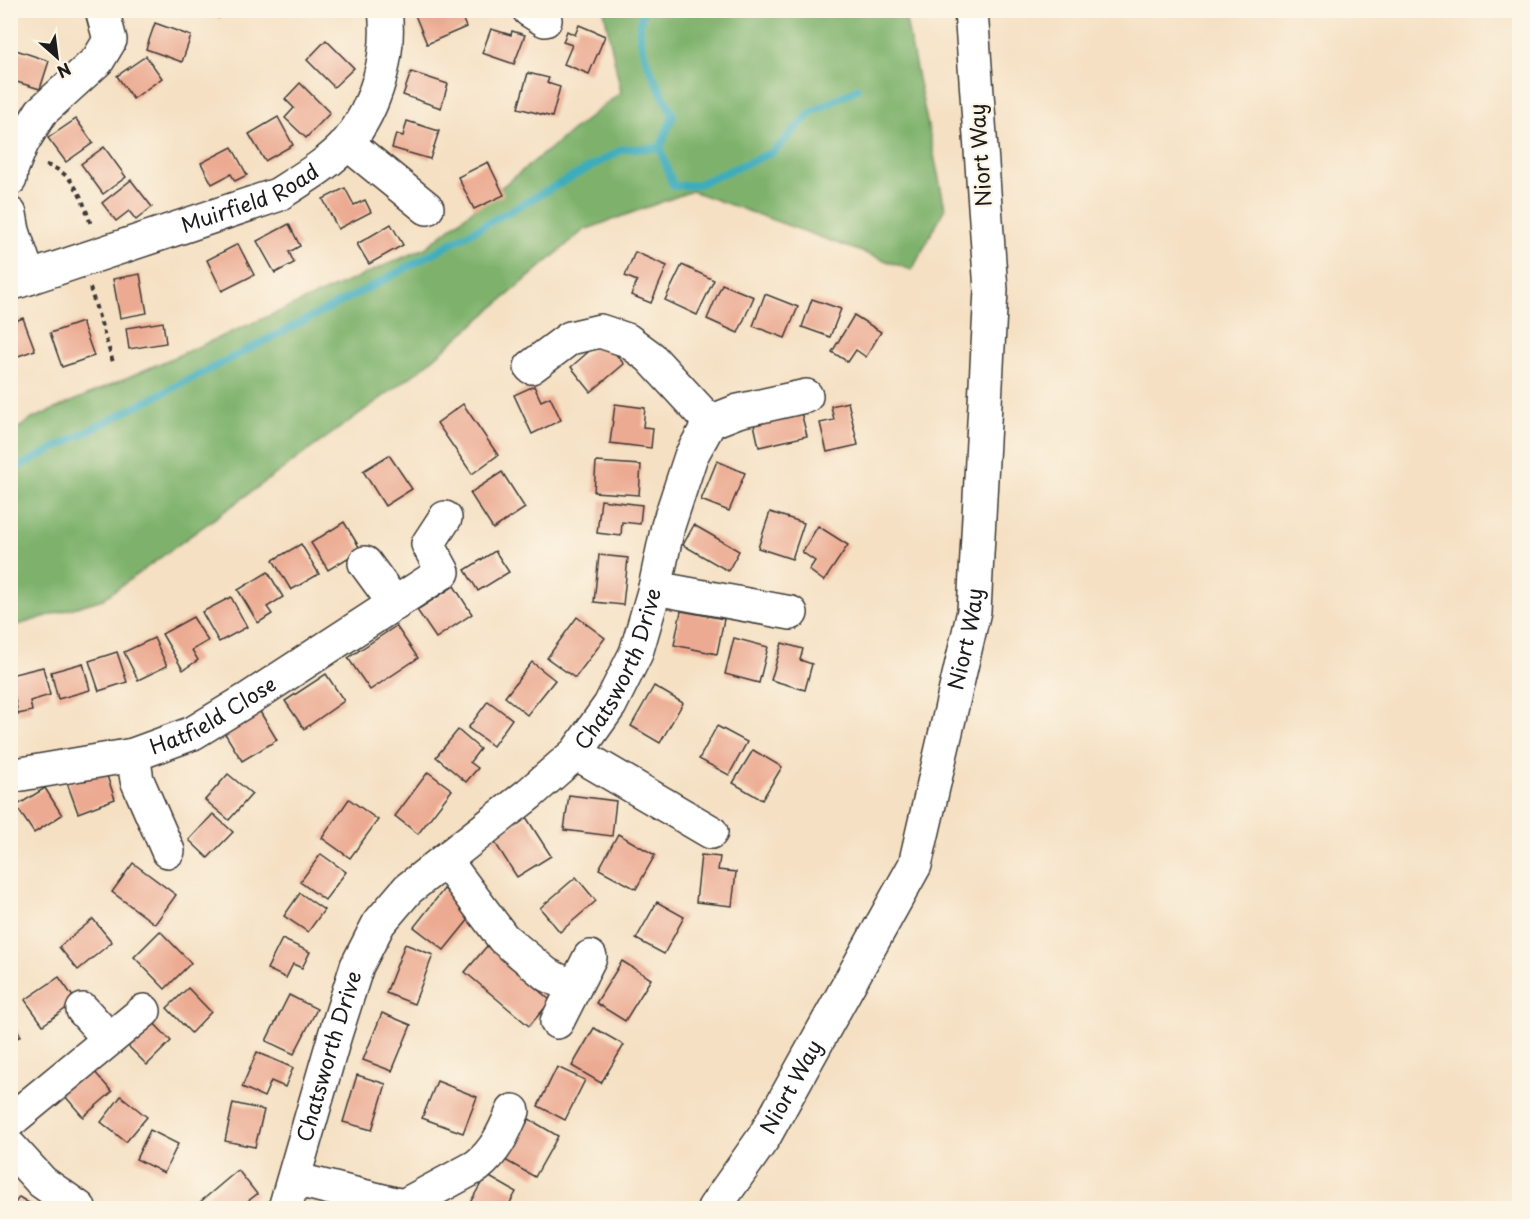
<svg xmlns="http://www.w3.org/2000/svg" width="1530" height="1219" font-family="'Playpen Sans',sans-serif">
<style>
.forest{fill:#7eb26c;stroke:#4d6744;stroke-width:1.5}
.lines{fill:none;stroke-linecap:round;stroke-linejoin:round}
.stream{stroke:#3dacbb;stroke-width:8}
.building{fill:#ecaa92}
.minor-casing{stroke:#3d3935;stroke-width:36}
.highway-casing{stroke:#3d3935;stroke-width:36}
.path{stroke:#3d3935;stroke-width:4;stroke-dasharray:4.5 4.5;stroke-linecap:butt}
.minor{stroke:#fff;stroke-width:33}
.highway{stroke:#fff;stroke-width:33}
.labels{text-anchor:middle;stroke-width:4.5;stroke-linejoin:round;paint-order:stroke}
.street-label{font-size:21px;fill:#1c1c1c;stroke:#fcf5e5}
</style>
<rect width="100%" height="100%" fill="#fcf5e5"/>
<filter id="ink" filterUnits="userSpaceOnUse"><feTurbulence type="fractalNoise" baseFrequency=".0167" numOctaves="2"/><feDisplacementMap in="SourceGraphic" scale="12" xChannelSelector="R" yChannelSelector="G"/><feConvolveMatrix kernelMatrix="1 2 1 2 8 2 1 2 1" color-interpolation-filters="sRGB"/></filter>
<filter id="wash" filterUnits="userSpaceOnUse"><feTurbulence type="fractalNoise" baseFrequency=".008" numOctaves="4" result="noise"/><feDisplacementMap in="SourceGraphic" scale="24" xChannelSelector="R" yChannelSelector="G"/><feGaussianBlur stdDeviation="1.35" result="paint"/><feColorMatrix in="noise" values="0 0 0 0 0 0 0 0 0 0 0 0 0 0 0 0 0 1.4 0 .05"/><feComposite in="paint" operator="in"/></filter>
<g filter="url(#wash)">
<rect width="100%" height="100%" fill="#f5e0c3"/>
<path class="forest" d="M604,11H904L945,208L912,270L692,191L584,230L420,370L103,599L11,627V433L32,419L425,248L621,92Z"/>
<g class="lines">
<g class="stream">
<path d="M660,148L673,186L696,185L773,152L812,112L857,89"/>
<path d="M10,471L386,279L623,149L660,148L673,115C659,85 629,43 644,10"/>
</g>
</g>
<g id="blocks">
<g class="building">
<path d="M194,10H221L219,18Z"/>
<path d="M426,10H459L466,27L427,44L415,15Z"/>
<path d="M155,23L191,36L182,62L146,49Z"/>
<path d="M579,25L605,36L589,74L564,64L572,45L563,42L567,31L575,35Z"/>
<path d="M491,29L511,35L512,31L525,35L514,64L482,53Z"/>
<path d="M326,40L354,68L334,87L307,60Z"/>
<path d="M10,48L49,61L40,89L10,80Z"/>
<path d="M146,56L162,78L133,99L117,76Z"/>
<path d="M411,72L448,84L441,108L403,95Z"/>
<path d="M528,73L549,78L547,83L560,87L552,117L518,108Z"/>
<path d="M300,83L330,113L306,138L285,118L294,108L285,99Z"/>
<path d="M278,117L293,145L265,161L249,134Z"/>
<path d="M76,119L93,143L66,162L48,138Z"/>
<path d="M407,121L439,131L430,159L392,148L396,134L403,136Z"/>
<path d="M104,147L126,177L103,194L81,164Z"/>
<path d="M232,147L247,175L235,181L231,174L212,184L201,163Z"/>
<path d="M488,162L504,195L474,209L458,177Z"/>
<path d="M131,180L152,207L136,220L129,211L116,221L102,203Z"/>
<path d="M345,188L354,205L365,200L371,212L338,229L323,199Z"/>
<path d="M289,224L300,246L289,252L294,263L275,273L257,241Z"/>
<path d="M391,224L403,245L369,264L357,244Z"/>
<path d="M238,244L254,275L222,291L207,260Z"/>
<path d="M635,252L667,266L651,303L631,295L637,281L625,276Z"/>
<path d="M682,265L714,280L697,315L665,300Z"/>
<path d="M140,274L147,313L120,318L113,279Z"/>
<path d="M722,284L754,297L738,333L707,319Z"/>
<path d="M765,294L798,307L785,338L753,326Z"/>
<path d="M812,299L841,309L830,337L802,327Z"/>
<path d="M854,315L881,332L866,357L856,350L848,362L832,352Z"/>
<path d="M23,318L35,350L10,359V323Z"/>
<path d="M82,322L94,356L62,367L50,333Z"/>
<path d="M163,322L166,343L129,349L126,328Z"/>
<path d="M603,339L624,364L591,392L571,367Z"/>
<path d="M534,386L541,401L550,397L561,420L532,434L514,395Z"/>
<path d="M848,402L858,445L827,452L820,423L834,420L831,406Z"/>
<path d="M463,404L498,455L472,474L437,423Z"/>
<path d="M615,404L645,408L643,427L653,428L651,448L610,443Z"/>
<path d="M799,404L807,436L759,447L752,415Z"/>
<path d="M389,455L412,489L385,506L363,471Z"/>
<path d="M717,461L745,473L729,511L701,500Z"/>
<path d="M596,462L641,465L639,495L594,492Z"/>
<path d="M502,472L525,508L493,529L470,493Z"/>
<path d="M601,500L642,505L640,524L622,522L621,536L597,533Z"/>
<path d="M770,512L804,523L792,559L758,548Z"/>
<path d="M344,522L361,550L328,570L311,543Z"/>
<path d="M694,525L739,551L728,571L683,545Z"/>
<path d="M818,526L848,545L824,581L809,570L815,561L802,552Z"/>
<path d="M301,544L319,574L291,590L273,560Z"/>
<path d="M495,551L509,572L478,591L465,570Z"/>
<path d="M599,555L628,558L623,605L594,602Z"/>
<path d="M268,572L283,597L267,607L272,614L258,623L238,590Z"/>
<path d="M454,586L472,614L436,638L417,610Z"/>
<path d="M231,597L247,627L219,642L202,612Z"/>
<path d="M681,611L724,619L717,654L674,645Z"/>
<path d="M193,617L208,641L192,650L198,660L183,670L162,634Z"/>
<path d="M577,617L605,638L575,678L547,658Z"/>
<path d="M396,626L418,658L370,690L348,658Z"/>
<path d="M154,638L167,666L138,680L124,652Z"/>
<path d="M734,638L768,647L759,683L725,674Z"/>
<path d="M782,643L803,649L800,660L812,664L805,690L771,680Z"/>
<path d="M117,652L127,682L99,691L89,661Z"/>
<path d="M532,662L555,680L527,715L505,697Z"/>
<path d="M83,663L90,690L58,699L51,672Z"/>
<path d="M43,667L50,695L30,701L32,711L18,714L10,675Z"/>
<path d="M326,674L344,701L304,729L285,701Z"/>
<path d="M654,686L683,703L660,743L631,726Z"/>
<path d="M488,701L512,719L493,746L468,728Z"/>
<path d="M259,710L277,740L242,761L224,732Z"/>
<path d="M717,726L747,742L729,775L699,759Z"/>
<path d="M458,730L480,749L470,762L478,768L466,782L436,757Z"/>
<path d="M753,750L782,767L762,800L733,783Z"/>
<path d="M105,770L115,799L78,813L67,783Z"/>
<path d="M428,772L452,790L418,834L395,816Z"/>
<path d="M228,774L252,794L229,820L205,800Z"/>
<path d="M45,788L62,815L34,833L16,806Z"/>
<path d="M569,795L616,801L612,836L564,830Z"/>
<path d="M349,799L378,820L350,858L322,838Z"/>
<path d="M213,814L233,832L208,858L189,840Z"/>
<path d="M526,817L551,856L517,877L492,838Z"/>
<path d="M618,834L655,855L636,889L599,869Z"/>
<path d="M321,854L346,872L325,900L300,882Z"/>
<path d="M701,855L720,857L718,870L736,872L732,906L696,902Z"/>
<path d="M133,863L176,895L155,924L112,892Z"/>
<path d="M576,877L596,901L560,932L540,908Z"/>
<path d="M444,889L474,913L444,950L414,927Z"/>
<path d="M300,893L324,910L308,932L284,916Z"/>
<path d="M657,902L684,917L664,954L636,939Z"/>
<path d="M93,919L112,942L78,970L59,947Z"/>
<path d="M160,931L191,963L165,989L134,957Z"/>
<path d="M282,939L310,952L302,968L293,964L286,978L267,969Z"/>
<path d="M405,944L433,955L414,1004L386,993Z"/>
<path d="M487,946L551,1001L529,1026L465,972Z"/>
<path d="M622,961L651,979L625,1021L596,1003Z"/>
<path d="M59,977L76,1001L43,1025L25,1000Z"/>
<path d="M188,988L211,1012L191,1033L167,1008Z"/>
<path d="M289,995L317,1009L294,1054L266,1041Z"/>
<path d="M382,1013L411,1025L392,1071L363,1060Z"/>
<path d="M10,1018L21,1036L10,1042Z"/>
<path d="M150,1019L171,1041L147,1065L125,1043Z"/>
<path d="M594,1028L624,1045L601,1083L572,1066Z"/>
<path d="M257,1052L293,1068L285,1087L271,1081L264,1097L242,1087Z"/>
<path d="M88,1064L112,1092L83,1117L59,1089Z"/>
<path d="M557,1067L585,1080L565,1120L538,1106Z"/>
<path d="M357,1075L386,1084L372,1130L343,1122Z"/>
<path d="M437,1081L477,1097L463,1133L422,1118Z"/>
<path d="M121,1096L147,1117L126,1142L101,1122Z"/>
<path d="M233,1103L264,1110L255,1147L225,1141Z"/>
<path d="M529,1119L558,1136L535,1177L505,1160Z"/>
<path d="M150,1130L178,1144L164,1173L136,1159Z"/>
<path d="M238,1170L257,1194L239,1208H203L199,1203Z"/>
<path d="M486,1175L516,1192L507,1208H467Z"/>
<path d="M19,1197L37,1208H12Z"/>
</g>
</g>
</g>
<g filter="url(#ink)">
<use href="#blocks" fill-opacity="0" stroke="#3d3935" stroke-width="1.5"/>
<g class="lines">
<defs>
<g id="minor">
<path d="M529,10L545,20"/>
<path d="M347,143L427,208"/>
<path d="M10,179L11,170L22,143L41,112L98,60L110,40L102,10"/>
<path d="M10,214L13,231L29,278"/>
<path id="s1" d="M10,284L277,195C299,181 332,162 348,142C376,107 391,55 385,10"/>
<path d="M531,367L570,338L600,331L627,340L650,357L710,422"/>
<path d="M365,563L395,604"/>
<path d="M655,588L791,613"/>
<path d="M576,753L711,832"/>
<path d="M133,755L137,780L168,851"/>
<path id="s2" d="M10,776L133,755L193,733L250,698L443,572L428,544L445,518"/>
<path d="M445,860L503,938L546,974L574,988"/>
<path d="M83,1010L109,1039"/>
<path d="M557,1022L590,957"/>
<path d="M10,1121L144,1011"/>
<path d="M10,1147L42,1182L79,1208"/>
<path d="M294,1179L403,1206L477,1166C496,1151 504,1132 513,1111"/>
<path id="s3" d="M285,1208L335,1035L357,966L379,923L408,889L529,794L576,753L610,705L636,653L655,588L668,526L691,456L710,422L738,411L806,396"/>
</g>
<g id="highway">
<path id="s4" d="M714,1208L764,1137L915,865L974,611L991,290L971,10"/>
</g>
</defs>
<use href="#minor" class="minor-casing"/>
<use href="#highway" class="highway-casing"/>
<g class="path">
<path d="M46,165C74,172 83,200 91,225"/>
<path d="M90,288L113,362"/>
</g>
<use href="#minor" class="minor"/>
<use href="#highway" class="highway"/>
</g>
</g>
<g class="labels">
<g class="street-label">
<text transform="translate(981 155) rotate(-94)" y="7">Niort Way</text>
<text dy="7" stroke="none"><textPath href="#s1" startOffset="255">Muirfield Road</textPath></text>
<text dy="7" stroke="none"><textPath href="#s4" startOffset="630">Niort Way</textPath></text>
<text dy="7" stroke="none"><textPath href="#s3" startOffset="657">Chatsworth Drive</textPath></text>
<text dy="7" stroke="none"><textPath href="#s2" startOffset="214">Hatfield Close</textPath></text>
<text dy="7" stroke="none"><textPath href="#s3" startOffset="158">Chatsworth Drive</textPath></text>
<text dy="7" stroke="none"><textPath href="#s4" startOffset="144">Niort Way</textPath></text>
</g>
</g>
<rect width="1530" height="1219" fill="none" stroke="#fcf5e5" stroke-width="36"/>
<g transform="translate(57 57) rotate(152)" stroke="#fcf5e5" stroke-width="4.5" paint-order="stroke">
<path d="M0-4.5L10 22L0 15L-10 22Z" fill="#1c1c1c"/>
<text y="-9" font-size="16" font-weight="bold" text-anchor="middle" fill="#1c1c1c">N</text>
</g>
</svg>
